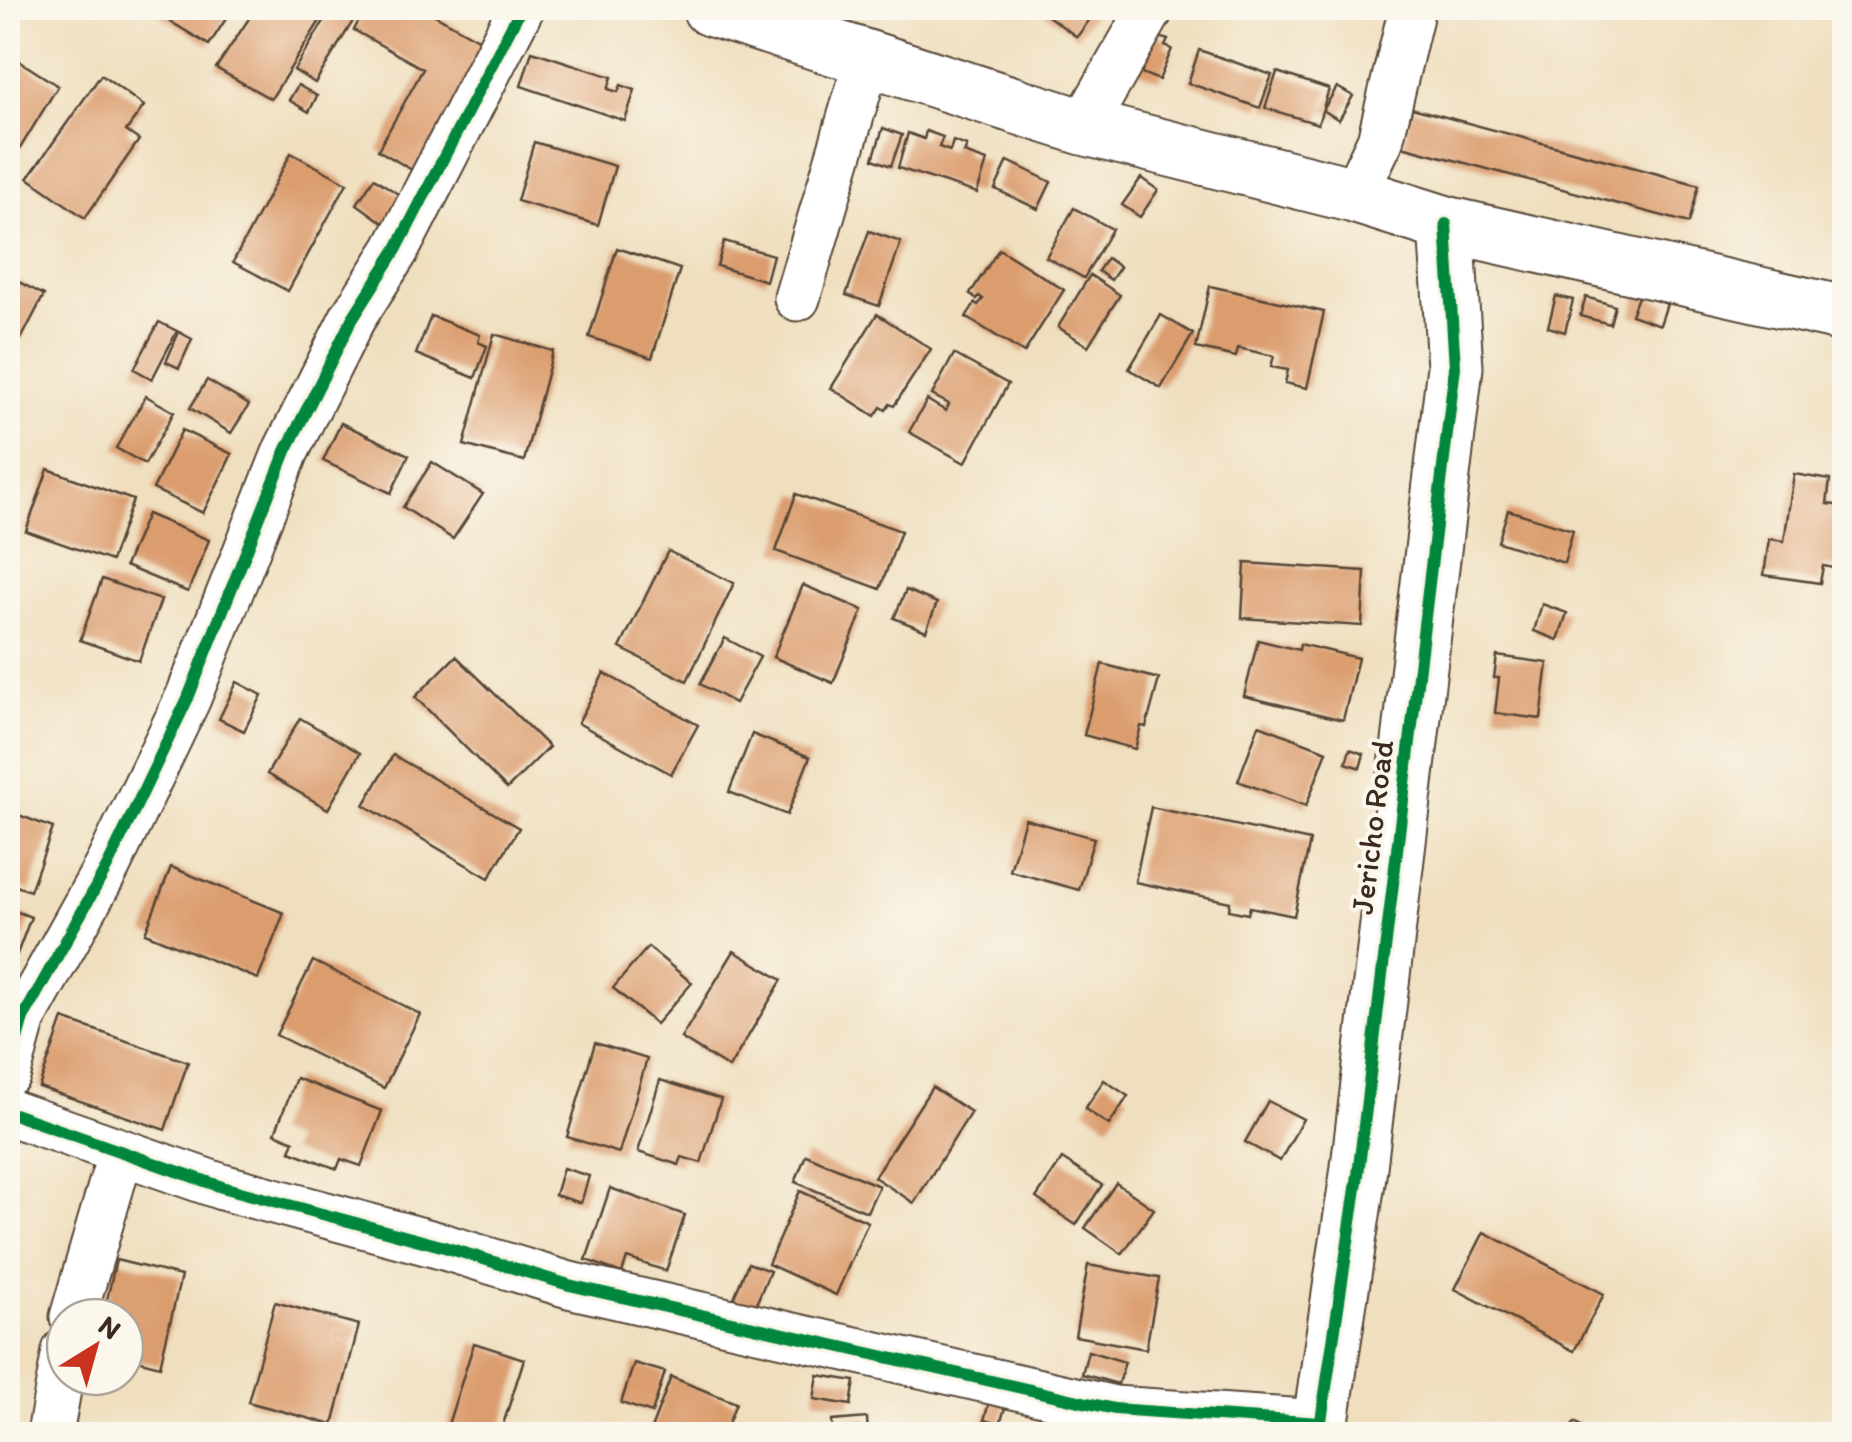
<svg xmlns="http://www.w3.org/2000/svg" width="1852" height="1442" font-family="Itim,sans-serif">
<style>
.building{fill:#db9d6e}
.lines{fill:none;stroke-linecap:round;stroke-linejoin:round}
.minor-casing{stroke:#564536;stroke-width:49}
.tertiary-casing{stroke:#564536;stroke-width:59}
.secondary-casing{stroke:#564536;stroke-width:59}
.minor{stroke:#fff;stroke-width:45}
.tertiary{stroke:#fff;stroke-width:55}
.secondary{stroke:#fff;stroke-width:55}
.cycleway-casing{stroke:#fbf7ec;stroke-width:19}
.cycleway{stroke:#00873e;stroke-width:12}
.labels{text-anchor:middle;stroke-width:8;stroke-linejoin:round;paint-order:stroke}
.street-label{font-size:32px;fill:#3b2a1e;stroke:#fbf7ec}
</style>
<rect width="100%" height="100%" fill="#fbf7ec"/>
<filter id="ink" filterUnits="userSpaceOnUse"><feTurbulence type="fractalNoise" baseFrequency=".01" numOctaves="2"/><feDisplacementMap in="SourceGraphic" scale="20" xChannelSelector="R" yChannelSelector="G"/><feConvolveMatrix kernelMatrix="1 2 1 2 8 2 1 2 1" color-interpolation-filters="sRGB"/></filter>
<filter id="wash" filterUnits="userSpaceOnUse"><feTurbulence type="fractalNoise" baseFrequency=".0048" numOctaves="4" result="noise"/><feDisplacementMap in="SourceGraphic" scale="40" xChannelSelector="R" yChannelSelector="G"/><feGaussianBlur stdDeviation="2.25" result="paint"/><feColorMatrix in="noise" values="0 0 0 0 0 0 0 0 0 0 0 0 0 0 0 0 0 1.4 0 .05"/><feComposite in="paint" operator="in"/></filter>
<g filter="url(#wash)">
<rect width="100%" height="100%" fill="#efdfbf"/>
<g id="blocks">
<g class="building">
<path d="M162,8H233L209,45L158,14Z"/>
<path d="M256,8H328L271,99L216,68Z"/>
<path d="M332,8H361L315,83L294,70Z"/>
<path d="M366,8H422L491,46L419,174L378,150L423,69L354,30Z"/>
<path d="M1037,8H1098L1077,37Z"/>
<path d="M1149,33L1168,40L1165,46L1172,49L1159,80L1134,70Z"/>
<path d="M1199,50L1272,75L1260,108L1188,83Z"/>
<path d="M532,51L612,77L608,89L618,92L621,85L635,90L625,121L521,86Z"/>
<path d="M8,54L58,86L16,155L8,150Z"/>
<path d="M1277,72L1329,89L1318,124L1265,108Z"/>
<path d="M101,75L144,106L126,131L139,140L85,218L28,178Z"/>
<path d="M298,85L317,96L309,112L289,100Z"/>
<path d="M1337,87L1353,96L1339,120L1323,110Z"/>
<path d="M1412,108L1699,185L1689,223L1402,146Z"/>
<path d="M883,128L902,135L891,166L873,159Z"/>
<path d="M926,131L943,137L939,147L950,151L953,141L967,146L964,153L987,161L977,193L898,168L908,133L924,139Z"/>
<path d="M534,142L615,166L598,225L517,201Z"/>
<path d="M291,153L347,183L288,291L233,262Z"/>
<path d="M1008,161L1051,182L1038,209L995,189Z"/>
<path d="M374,178L407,200L389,227L357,204Z"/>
<path d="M1141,178L1158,190L1140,217L1122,205Z"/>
<path d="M1074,208L1112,229L1084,278L1046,257Z"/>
<path d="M869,231L901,242L879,306L846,295Z"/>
<path d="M724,241L773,255L766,281L717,266Z"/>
<path d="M617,248L680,269L652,358L589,337Z"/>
<path d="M999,249L1064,290L1024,353L966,317L975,303L978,305L983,299L979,296L977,299L970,294Z"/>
<path d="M1107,258L1120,267L1111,280L1098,271Z"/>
<path d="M1090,275L1120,295L1088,346L1058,327Z"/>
<path d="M8,276L44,295L18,345L8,340Z"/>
<path d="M1210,286L1324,312L1307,388L1285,383L1288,370L1271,367L1274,356L1238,348L1236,357L1196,348Z"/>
<path d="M1639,294L1667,304L1660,325L1631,315Z"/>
<path d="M1556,296L1573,300L1565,332L1548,327Z"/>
<path d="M1586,297L1615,306L1610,324L1580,316Z"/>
<path d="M877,314L931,349L894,406L890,404L886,410L881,407L875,416L831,388Z"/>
<path d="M1161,315L1193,334L1161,388L1129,369Z"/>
<path d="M431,316L480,335L478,342L487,346L475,378L416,354Z"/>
<path d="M159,322L177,331L152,379L134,369Z"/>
<path d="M179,332L192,339L179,368L166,362Z"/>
<path d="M494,334L553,351L524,461L464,445Z"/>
<path d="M954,354L1008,384L965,463L909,432L927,400L946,411L949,404L932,395Z"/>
<path d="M207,380L249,405L231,433L190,408Z"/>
<path d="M146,396L174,412L145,464L116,448Z"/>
<path d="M341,423L409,455L391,493L323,461Z"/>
<path d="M182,430L232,454L203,513L153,489Z"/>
<path d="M432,462L483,494L453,539L403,507Z"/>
<path d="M48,469L133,500L111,561L26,531Z"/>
<path d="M1794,474L1830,480L1827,504L1844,506V570L1823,566L1820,583L1764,575L1769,539L1784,541Z"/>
<path d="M796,494L901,531L880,589L776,551Z"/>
<path d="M1508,510L1573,530L1564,563L1498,542Z"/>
<path d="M147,514L209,540L188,592L125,566Z"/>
<path d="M668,551L734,583L687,681L620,648Z"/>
<path d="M1245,563L1365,571L1362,626L1242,618Z"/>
<path d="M102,579L161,600L139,661L80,640Z"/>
<path d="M803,585L863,610L833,683L773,657Z"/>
<path d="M906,590L937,603L926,631L894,618Z"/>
<path d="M1542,604L1567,613L1558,640L1534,631Z"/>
<path d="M725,638L760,657L735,703L700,684Z"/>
<path d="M1258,640L1299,650L1300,644L1358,658L1343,720L1244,696Z"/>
<path d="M456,656L549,747L507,789L415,697Z"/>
<path d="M1497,656L1548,663L1541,719L1495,713L1499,678H1494Z"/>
<path d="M1102,664L1159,679L1146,727L1141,726L1135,749L1084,735Z"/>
<path d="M604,673L698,725L671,774L578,723Z"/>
<path d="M237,682L262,695L244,731L219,719Z"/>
<path d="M300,718L360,753L328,809L267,774Z"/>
<path d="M1259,725L1327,751L1306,806L1238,781Z"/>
<path d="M752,734L810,757L787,815L729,792Z"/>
<path d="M1350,749L1364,754L1360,768L1346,763Z"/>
<path d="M393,755L519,828L489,878L364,805Z"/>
<path d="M1151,807L1310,841L1294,916L1250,907L1248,914L1229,910L1230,902L1135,882Z"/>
<path d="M8,811L53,828L30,891L8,883Z"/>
<path d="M1025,819L1094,838L1079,890L1010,871Z"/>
<path d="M171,867L284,913L258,979L145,933Z"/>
<path d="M8,908L31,917L8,978Z"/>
<path d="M648,947L692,983L656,1024L613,988Z"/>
<path d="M734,951L782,980L729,1068L681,1038Z"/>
<path d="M313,961L420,1014L384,1088L276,1035Z"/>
<path d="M63,1019L188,1062L165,1130L39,1087Z"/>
<path d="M595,1043L647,1059L619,1153L567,1137Z"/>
<path d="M296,1078L382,1111L361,1166L341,1159L337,1169L290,1151L294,1141L275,1133Z"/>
<path d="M660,1080L721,1099L701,1163L682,1157L679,1165L638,1152Z"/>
<path d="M1104,1080L1128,1096L1109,1125L1085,1109Z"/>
<path d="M932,1087L971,1112L914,1203L874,1177Z"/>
<path d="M1268,1101L1303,1119L1280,1161L1245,1142Z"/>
<path d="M806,1155L879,1186L867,1212L795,1182Z"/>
<path d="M1062,1159L1102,1185L1076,1225L1036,1198Z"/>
<path d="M563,1168L589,1176L581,1203L555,1195Z"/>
<path d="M1116,1183L1154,1209L1122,1254L1085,1228Z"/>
<path d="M610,1188L685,1215L666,1271L627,1258L622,1273L586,1260Z"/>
<path d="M800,1191L868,1222L836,1295L768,1264Z"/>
<path d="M1484,1232L1604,1294L1574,1351L1455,1289Z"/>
<path d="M116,1260L181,1276L160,1366L125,1357V1317H103Z"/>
<path d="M748,1263L770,1271L754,1309L733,1300Z"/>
<path d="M1088,1265L1159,1278L1146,1349L1075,1336Z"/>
<path d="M275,1302L359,1325L333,1425L248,1402Z"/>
<path d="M474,1343L524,1359L500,1434H445Z"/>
<path d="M1088,1351L1125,1362L1118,1384L1082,1374Z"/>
<path d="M634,1363L665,1372L652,1413L621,1403Z"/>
<path d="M818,1375L855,1381L851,1405L814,1399Z"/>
<path d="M671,1377L736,1403L724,1434H649Z"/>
<path d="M991,1396L1007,1401L1000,1424L984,1420Z"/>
<path d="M867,1418L868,1434H833L832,1421Z"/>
<path d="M1575,1422L1592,1434H1566Z"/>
</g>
</g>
</g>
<g filter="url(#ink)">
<use href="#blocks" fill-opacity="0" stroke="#564536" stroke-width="2.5"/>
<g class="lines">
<defs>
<g id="minor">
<path d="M1083,127L1151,8"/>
<path d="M1354,195L1380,141L1412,8"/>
<path d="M797,298L868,58"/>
<path d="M8,1073L23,1018L108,865L188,698L286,451L352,319L396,250L521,8"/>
<path d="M8,1112L222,1187L441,1246L569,1285L1114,1409L1320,1423"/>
<path d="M73,1317L121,1152"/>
<path d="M50,1434L65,1351"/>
</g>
<path id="tertiary" d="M1319,1434L1358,1175L1455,367L1446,224"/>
<path id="secondary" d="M710,8L1083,127L1354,195L1446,224L1844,314"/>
</defs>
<use href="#minor" class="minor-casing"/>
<use href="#tertiary" class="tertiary-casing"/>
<use href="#secondary" class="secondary-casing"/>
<use href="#minor" class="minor"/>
<use href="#tertiary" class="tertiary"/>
<use href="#secondary" class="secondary"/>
<defs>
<g id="cycleway">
<path d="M8,1073L23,1018L108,865L188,698L286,451L352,319L396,250L521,8"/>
<path d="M8,1112L222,1187L441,1246L569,1285L1114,1409L1320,1423"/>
<path d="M1319,1434L1358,1175L1455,367L1446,224"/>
</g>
</defs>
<use href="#cycleway" class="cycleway-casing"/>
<use href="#cycleway" class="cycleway"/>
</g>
</g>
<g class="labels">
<g class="street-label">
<text transform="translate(1372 827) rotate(-83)" y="11">Jericho Road</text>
</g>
</g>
<rect width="1852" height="1442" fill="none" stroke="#fbf7ec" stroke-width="40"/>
<g transform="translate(95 1347) rotate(37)"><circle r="48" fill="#fbf7ec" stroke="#aea59a" stroke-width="2.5"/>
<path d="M0-8L18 38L0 25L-18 38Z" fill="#c8321e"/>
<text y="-15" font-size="28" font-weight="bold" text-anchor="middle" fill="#3b2a1e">N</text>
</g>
</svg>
